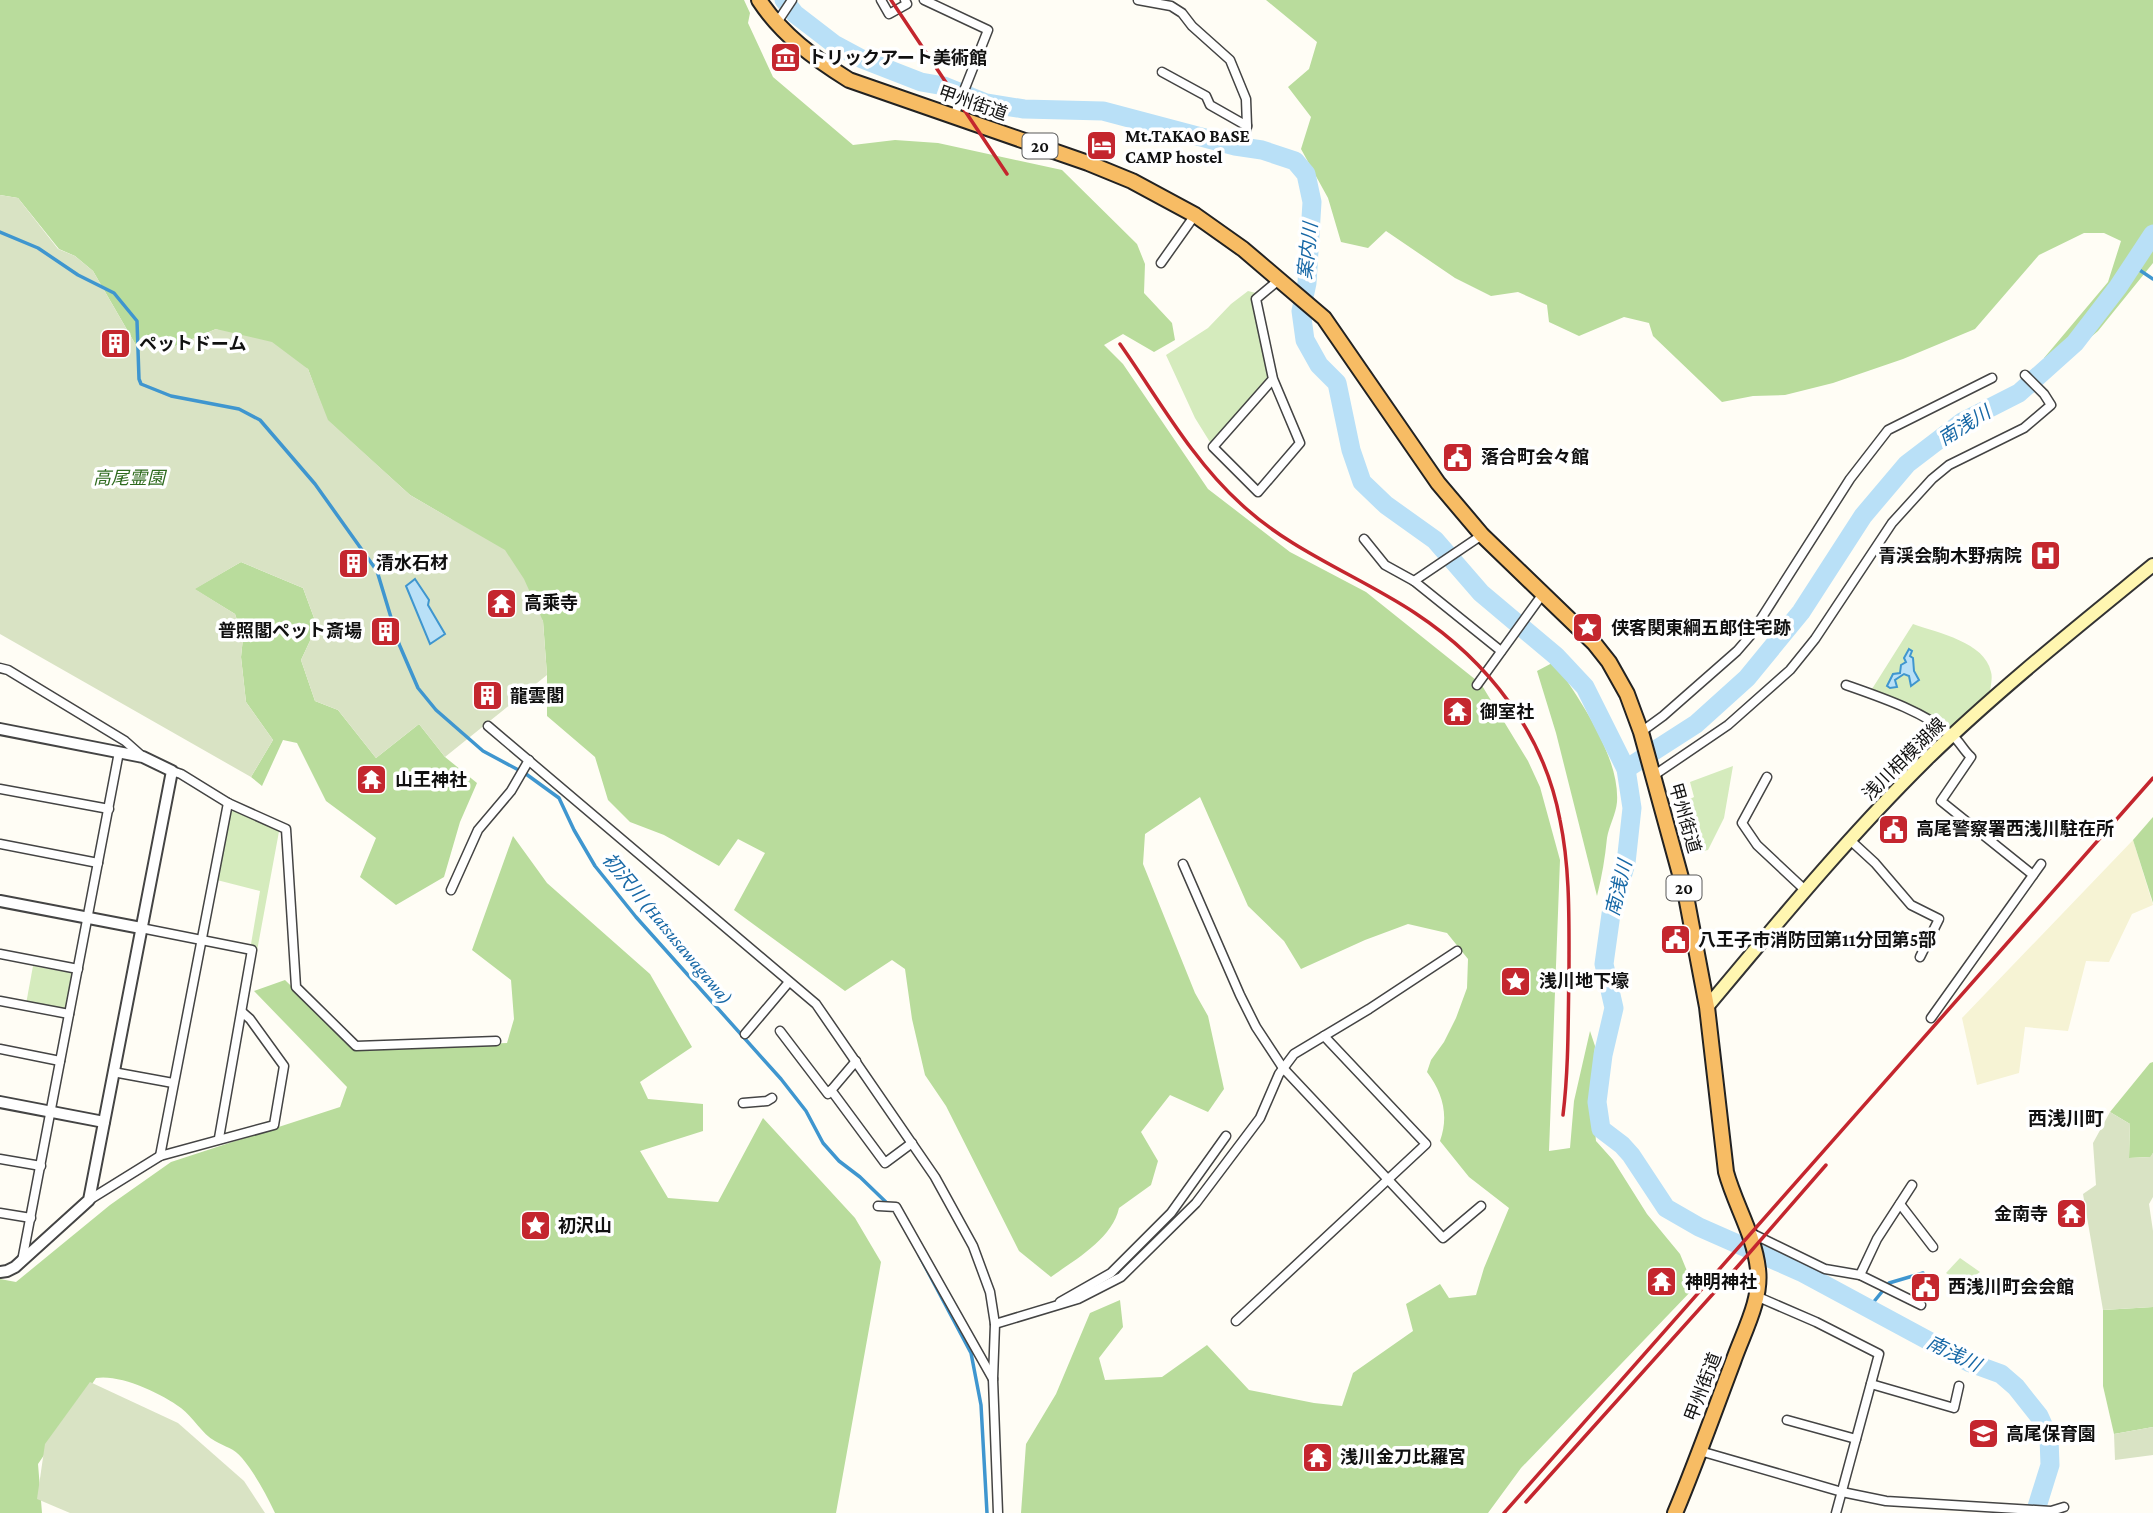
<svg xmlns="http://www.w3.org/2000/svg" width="2153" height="1513" font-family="'Crimson Pro','Noto Sans JP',serif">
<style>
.farmland{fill:#f6f3d4}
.green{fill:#d5ebbd}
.forest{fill:#b9dc9c}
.cemetery{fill:#d9e3c4}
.water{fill:#b9e0f7;stroke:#3f96cf;stroke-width:2}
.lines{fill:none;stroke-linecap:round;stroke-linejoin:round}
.stream{stroke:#3f96cf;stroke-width:3.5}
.river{stroke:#b9e0f7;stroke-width:19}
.minor-casing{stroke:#444;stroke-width:11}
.tertiary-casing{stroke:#444;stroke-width:14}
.secondary-casing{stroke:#333;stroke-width:16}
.trunk-casing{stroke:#222;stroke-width:18}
.minor{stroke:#fff;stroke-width:8}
.tertiary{stroke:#fff;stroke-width:10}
.secondary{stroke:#fff6b0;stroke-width:12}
.trunk{stroke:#f7bc64;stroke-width:14}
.rail{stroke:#c4262e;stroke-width:3.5}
.labels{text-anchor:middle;stroke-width:7;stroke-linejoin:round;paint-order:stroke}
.shield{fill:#fff;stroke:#585858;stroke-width:2}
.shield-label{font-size:16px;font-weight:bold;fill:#111}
.poi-label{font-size:18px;font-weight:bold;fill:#111;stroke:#fff;text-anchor:start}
.street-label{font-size:18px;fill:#111;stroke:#fff}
.park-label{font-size:18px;font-style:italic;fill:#2f6b1f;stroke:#fff}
.water-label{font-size:19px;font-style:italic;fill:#1768a6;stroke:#fff}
.neighbourhood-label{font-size:19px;font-weight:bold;fill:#111;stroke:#fff}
</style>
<rect width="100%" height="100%" fill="#fffdf5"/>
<path class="farmland" d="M2133,840L2153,905L2132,914L2109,962L2086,961L2068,1031L2025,1027L2019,1073L1977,1085L1962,1018Z"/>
<g class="green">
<path d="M1248,291L1260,294L1256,299L1273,379L1213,447L1195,418L1166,355L1208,328L1231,304Z"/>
<path d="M1913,624C1938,633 1985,642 1991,672C1993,678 1990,687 1990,694L1950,730L1917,709L1872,689Z"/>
<path d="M1733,766L1724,818L1708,850L1694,853L1679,805L1694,797L1690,782Z"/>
<path d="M228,803L280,826L257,951L250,950L260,891L213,879Z"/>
<path d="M33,966L72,973L65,1011L26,1004Z"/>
<path d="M1960,1258L1980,1272L1963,1284L1946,1273Z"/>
</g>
<g class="forest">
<path d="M0,0H744L750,13L748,23L773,77L853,145L895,140L938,143L1062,170L1137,244L1145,264L1144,293L1172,323L1175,340L1154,352L1123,334L1104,345L1123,364L1208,489L1290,552L1366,592L1481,684L1528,761L1540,787L1560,860L1549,1151L1570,1148L1574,1101L1590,1031L1595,1046L1591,1092L1596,1141L1613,1160L1647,1214L1680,1254L1694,1288L1521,1468L1488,1513H1021L1026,1444L1056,1394L1090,1313L1120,1300L1123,1327L1099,1358L1105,1380L1162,1377L1207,1345L1249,1390L1314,1403L1342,1406L1353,1373L1413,1331L1406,1304L1440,1284L1449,1298L1476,1295L1484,1268L1509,1208L1469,1177L1440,1141C1449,1116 1443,1093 1427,1072L1431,1060L1444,1042L1456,1018L1467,988L1468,959L1447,933L1408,924L1365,940L1301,969L1284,941L1248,906L1200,797L1145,834L1143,864L1195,993L1208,1016L1224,1089L1208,1112L1170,1095L1141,1132L1158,1161L1151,1185L1119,1208C1112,1239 1076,1259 1051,1277L1019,1251L946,1106L925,1075L912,1019L905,969L892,960L845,991L734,910L765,853L738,839L719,866L664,835L630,822L608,800L595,757L547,716V675L543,621L451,519L410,495L327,420L308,369L216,329L173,347H137L93,271L75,256L59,249L18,198L0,195Z"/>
<path d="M1266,0H2153V263L2098,331L2062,362L2044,358L2108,282L2121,241L2104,233H2084L2039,255L1975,329L1903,359L1833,383L1785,395L1753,396L1722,402L1653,336L1649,323L1624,317L1579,336L1549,322L1547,305L1518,292L1491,296L1455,278L1386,231L1368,248L1341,242L1328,198L1301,149L1311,117L1288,87L1309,69L1317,42Z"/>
<path d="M241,562L303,588L317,626L301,660L315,701L338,710L376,758L419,724L445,757L477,783L460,822L444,877L396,905L360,877L376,838L326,801L297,743L283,740L262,786L251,777L273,740L246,702L241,657L243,638L235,614L194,589Z"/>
<path d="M1554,662C1579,698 1620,757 1617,802C1616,814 1609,826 1607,838C1605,858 1602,876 1597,896L1556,733L1537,671Z"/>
<path d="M2153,817V903L2133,840Z"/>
<path d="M513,836L547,883L650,974L692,1047L640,1082L648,1099L703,1104V1131L640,1151L668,1198L718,1202L763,1118L855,1218L881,1262L836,1513H275C266,1494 256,1475 242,1458C234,1448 225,1447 215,1441C202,1434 193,1417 181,1408C161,1393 120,1374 96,1378L38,1464L42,1513H0V1279L16,1282L110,1205L171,1162L340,1107L347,1087L254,991L285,980L356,1049L507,1043L514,1019L511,980L472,950Z"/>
<path d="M2153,1062V1153L2151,1157L2129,1158L2130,1124L2110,1112L2150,1063Z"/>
<path d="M2153,1307V1427L2114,1434L2103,1386V1310Z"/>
</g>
<g class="cemetery">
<path d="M0,195L18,198L58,249L75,256L93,271L137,347H173L216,329L272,342L308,369L328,420L410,495L505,550L524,579L543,621L547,675L445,757L419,724L376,758L338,710L315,701L301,660L317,626L303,588L241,562L195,589L235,614L243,638L241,657L246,702L273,740L251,777L0,634Z"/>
<path d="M2110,1112L2130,1124L2129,1158L2150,1157L2153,1153V1197L2149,1204L2153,1231V1307L2103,1310L2083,1194L2096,1185L2093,1143Z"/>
<path d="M90,1382L178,1423L244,1481L265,1513H70L37,1499L45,1444Z"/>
<path d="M2153,1427V1455L2115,1460L2114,1434Z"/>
</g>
<g class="water">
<path d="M415,579L429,600L428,605L445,634L430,644L406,586Z"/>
<path d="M1909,649L1912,651L1910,656L1913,658L1914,671L1919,680L1911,686L1909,676L1904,674L1895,680L1897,687L1890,688L1887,686L1893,674L1900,673L1901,665L1906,662L1904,658Z"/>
</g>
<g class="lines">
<g class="stream">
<path d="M0,232L38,248L78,275L114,293L137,321L139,379L141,384L171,396L239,409L260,420L315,484L377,571L399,644L418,688L436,710L483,751L526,774L559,798L574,830L595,866L636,917L781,1079L806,1111L823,1143L839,1161L860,1177L890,1206"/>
<path d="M2132,265L2153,279"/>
<path d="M919,1255L971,1353L981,1405L987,1513"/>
<path d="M1868,1309L1889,1283L1923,1273"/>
</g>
<g class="river">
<path d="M784,0L795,14L834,44L862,59L921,82L944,86L986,103L1024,109L1103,111L1235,146L1262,150L1295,161L1306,174L1312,202L1307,283L1301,311L1305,340L1319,365L1337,383L1351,450L1362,482L1386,505L1435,540L1481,593L1556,656L1585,687L1626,769L1632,808L1626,863L1611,914L1604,964L1614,1008L1603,1055L1597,1102L1601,1129L1622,1145L1631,1155L1666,1208L1699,1227L1801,1272L1968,1362L2001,1374L2016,1387L2039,1416L2049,1438L2050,1465L2035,1513"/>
<path d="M1626,769L1696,724L1747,678L1801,612L1863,516L1907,464L1962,422L2019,393L2075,343L2118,287L2153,234"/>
</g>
<defs>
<g id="minor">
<path d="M881,0L889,14L907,4L905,0"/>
<path d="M924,0L988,30L954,116"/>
<path d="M1138,0L1171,6L1182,13L1192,26L1230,60L1246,99L1247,126"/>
<path d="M776,24L792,0"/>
<path d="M1162,72L1206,96L1210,105L1247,126L1246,132"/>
<path d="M1161,263L1195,215"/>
<path d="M1273,379L1213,447L1258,492L1300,443L1273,379L1256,299L1280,279"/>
<path d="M1364,539L1385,565L1414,581L1482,535"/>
<path d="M1414,581L1501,651"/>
<path d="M0,668L8,670L125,741L143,757"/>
<path d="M1477,685L1542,595"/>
<path d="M1846,685C1883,698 1922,711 1953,736C1960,742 1964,751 1971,757L1941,801L2033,875"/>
<path d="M488,726L816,1004L935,1177L973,1246L990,1292L995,1324L993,1379L998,1513"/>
<path d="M1641,732L1663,716L1737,651L1750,636L1850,479L1888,430L1992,378"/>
<path d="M172,771L181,774L228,803L286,829L296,987L356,1046L496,1041"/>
<path d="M1653,776L1728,725L1790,670L1815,639L1892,523L1932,479L1949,465L2024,428L2051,405L2044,394L2025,375"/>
<path d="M1767,777L1742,823L1757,845L1805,890"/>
<path d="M0,789L109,809"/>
<path d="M1850,840L1875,863L1911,905L1939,919L1920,957"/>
<path d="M0,844L98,863"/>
<path d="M1183,864L1240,995L1256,1027L1283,1068L1443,1238L1481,1206"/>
<path d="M451,890L478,830L511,791L529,760"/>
<path d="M141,928L252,950L219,1138"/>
<path d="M0,954L78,969"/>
<path d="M0,1001L69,1014"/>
<path d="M1931,1018L2041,864"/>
<path d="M780,1031L828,1094L856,1061"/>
<path d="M745,1034L789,982"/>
<path d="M0,1049L60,1061"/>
<path d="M113,1072L173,1083"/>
<path d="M831,1090L885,1163L912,1143"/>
<path d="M743,1103L767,1101L772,1098"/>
<path d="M160,1156L228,803"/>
<path d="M0,1159L41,1166"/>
<path d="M89,1200L160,1156L274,1125L284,1066L250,1019L242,1012"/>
<path d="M1900,1204L1933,1247"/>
<path d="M878,1206L896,1207L993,1379"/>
<path d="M0,1213L31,1218"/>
<path d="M1749,1232L1825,1269L1860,1275L1921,1305"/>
<path d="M22,1261L119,752"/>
<path d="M1860,1275L1877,1239L1912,1185"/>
<path d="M1756,1296L1816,1322L1879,1354L1836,1513"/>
<path d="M1060,1302L1111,1273L1171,1213L1226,1136"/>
<path d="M1236,1321L1426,1144L1324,1036"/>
<path d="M995,1324L1078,1299L1121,1277L1196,1203L1260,1118L1279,1074L1294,1054L1369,1009L1457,951"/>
<path d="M1871,1384L1954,1408L1959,1386"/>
<path d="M1787,1420L1856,1439"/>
<path d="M1700,1451L1842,1492L1886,1501L2051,1511L2064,1507"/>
</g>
<g id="tertiary">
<path d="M0,729L143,757L172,771L89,1200L15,1267L7,1271L0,1272"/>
<path d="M0,901L141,928"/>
<path d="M0,1102L104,1122"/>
</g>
<path id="secondary" d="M1707,1007C1778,922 1848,837 1927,759C1998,690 2076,628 2153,565"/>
<path id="trunk" d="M759,0C782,35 814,58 849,80L1088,163L1132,181L1195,215L1243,249L1324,318L1438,483L1482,535L1594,643L1609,662L1627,694L1641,732L1686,896L1707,1007L1726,1172C1735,1205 1754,1234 1758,1269C1762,1300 1743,1333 1733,1362C1714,1412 1696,1463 1675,1513"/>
</defs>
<use href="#minor" class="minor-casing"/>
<use href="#tertiary" class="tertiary-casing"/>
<use href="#secondary" class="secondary-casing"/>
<use href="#trunk" class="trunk-casing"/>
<use href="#minor" class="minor"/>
<use href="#tertiary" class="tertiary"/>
<use href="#secondary" class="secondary"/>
<use href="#trunk" class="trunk"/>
<g class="rail">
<path d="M891,0L1007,174"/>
<path d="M1120,344C1158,398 1192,460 1241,504C1291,551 1359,576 1415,613C1488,661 1544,733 1560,820C1570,868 1569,918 1569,967C1568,1017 1569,1066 1563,1115"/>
<path d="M1526,1502L1738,1266L1826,1165"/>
<path d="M1504,1513L2153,778"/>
</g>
</g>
<defs>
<symbol id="museum-square" viewBox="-11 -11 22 22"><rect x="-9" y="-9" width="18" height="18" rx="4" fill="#c4262e" stroke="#fff"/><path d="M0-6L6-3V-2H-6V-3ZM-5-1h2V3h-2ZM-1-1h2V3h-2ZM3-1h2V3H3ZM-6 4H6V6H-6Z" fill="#fff"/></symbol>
<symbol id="hotel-square" viewBox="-11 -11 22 22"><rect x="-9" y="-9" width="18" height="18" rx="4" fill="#c4262e" stroke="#fff"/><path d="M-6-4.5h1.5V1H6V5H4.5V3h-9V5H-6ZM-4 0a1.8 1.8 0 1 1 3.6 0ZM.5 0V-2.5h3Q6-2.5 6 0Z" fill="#fff"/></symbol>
<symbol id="building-square" viewBox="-11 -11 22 22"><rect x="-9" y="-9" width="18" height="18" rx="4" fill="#c4262e" stroke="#fff"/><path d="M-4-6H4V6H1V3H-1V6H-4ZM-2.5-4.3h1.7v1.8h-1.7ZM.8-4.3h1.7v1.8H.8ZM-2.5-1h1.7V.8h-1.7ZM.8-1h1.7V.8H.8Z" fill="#fff"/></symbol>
<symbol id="civic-square" viewBox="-11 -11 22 22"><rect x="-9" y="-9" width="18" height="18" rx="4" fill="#c4262e" stroke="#fff"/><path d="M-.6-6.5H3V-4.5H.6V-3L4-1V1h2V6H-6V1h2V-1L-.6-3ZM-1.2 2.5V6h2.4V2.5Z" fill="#fff"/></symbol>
<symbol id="hospital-square" viewBox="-11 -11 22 22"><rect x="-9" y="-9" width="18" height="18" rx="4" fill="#c4262e" stroke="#fff"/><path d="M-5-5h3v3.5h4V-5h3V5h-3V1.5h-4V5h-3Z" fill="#fff"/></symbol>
<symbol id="temple-square" viewBox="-11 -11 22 22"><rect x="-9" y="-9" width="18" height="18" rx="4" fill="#c4262e" stroke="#fff"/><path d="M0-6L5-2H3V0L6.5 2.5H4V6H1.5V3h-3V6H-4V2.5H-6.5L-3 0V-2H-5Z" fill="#fff"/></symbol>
<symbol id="sight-square" viewBox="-11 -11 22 22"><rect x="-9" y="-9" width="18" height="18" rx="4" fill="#c4262e" stroke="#fff"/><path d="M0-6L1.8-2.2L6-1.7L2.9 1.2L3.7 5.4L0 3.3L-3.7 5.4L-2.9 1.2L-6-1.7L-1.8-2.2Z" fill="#fff"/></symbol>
<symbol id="school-square" viewBox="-11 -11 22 22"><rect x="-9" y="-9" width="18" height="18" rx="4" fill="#c4262e" stroke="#fff"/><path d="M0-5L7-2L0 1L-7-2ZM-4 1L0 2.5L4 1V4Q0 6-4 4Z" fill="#fff"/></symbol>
</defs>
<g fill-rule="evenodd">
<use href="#museum-square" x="768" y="40" width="35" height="35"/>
<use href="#hotel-square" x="1084" y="128" width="35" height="35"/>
<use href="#building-square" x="98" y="326" width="35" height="35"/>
<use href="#civic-square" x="1440" y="440" width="35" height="35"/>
<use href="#hospital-square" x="2028" y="538" width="35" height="35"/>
<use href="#building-square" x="336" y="546" width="35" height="35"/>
<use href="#temple-square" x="484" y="586" width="35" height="35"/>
<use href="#sight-square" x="1570" y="610" width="35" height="35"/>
<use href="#building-square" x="368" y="614" width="35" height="35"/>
<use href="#building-square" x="470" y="678" width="35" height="35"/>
<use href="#temple-square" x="1440" y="694" width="35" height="35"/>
<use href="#temple-square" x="354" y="762" width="35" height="35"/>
<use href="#civic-square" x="1876" y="812" width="35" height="35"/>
<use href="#civic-square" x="1658" y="922" width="35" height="35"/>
<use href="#sight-square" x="1498" y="964" width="35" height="35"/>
<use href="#temple-square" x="2054" y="1196" width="35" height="35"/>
<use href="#sight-square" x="518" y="1208" width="35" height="35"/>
<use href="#temple-square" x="1644" y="1264" width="35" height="35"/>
<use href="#civic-square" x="1908" y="1270" width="35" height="35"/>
<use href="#school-square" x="1966" y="1416" width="35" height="35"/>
<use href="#temple-square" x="1300" y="1440" width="35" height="35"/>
</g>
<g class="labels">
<g class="shield">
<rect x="1022.5" y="133.5" width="35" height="25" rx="5"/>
<rect x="1666.5" y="875.5" width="35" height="25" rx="5"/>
</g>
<g class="shield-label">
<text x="1040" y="152">20</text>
<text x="1684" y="894">20</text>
</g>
<g class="poi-label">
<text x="808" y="64">トリックアート美術館</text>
<text x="1125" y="142">Mt.TAKAO BASE<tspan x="1125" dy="21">CAMP hostel</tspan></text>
<text x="139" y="350">ペットドーム</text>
<text x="1481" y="463">落合町会々館</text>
<text x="2022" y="562" text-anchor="end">青渓会駒木野病院</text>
<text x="376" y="569">清水石材</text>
<text x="524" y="609">高乘寺</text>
<text x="1611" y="634">侠客関東綱五郎住宅跡</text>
<text x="362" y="637" text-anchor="end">普照閣ペット斎場</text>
<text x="510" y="702">龍雲閣</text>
<text x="1480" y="718">御室社</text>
<text x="395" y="786">山王神社</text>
<text x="1916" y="835">高尾警察署西浅川駐在所</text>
<text x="1698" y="946">八王子市消防団第11分団第5部</text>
<text x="1539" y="987">浅川地下壕</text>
<text x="2048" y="1220" text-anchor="end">金南寺</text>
<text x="558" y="1232">初沢山</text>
<text x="1685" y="1288">神明神社</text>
<text x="1948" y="1293">西浅川町会会館</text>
<text x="2006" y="1440">高尾保育園</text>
<text x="1340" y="1463">浅川金刀比羅宮</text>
</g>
<g class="street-label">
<text transform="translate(973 103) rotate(19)" y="6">甲州街道</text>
<text transform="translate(1904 759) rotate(-45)" y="6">浅川相模湖線</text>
<text transform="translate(1685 818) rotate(74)" y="6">甲州街道</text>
<text transform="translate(1703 1387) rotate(-69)" y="6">甲州街道</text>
</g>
<g class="park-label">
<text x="129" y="484">高尾霊園</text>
</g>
<g class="water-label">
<text transform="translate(1307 251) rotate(-84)" y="7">案内川</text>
<text transform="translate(1964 425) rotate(-32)" y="7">南浅川</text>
<text transform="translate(1618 888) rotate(-76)" y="7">南浅川</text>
<text transform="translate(668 928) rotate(50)" y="7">初沢川 (Hatsusawagawa)</text>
<text transform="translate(1954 1353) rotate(26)" y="7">南浅川</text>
</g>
<g class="neighbourhood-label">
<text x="2066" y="1125">西浅川町</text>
</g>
</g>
</svg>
